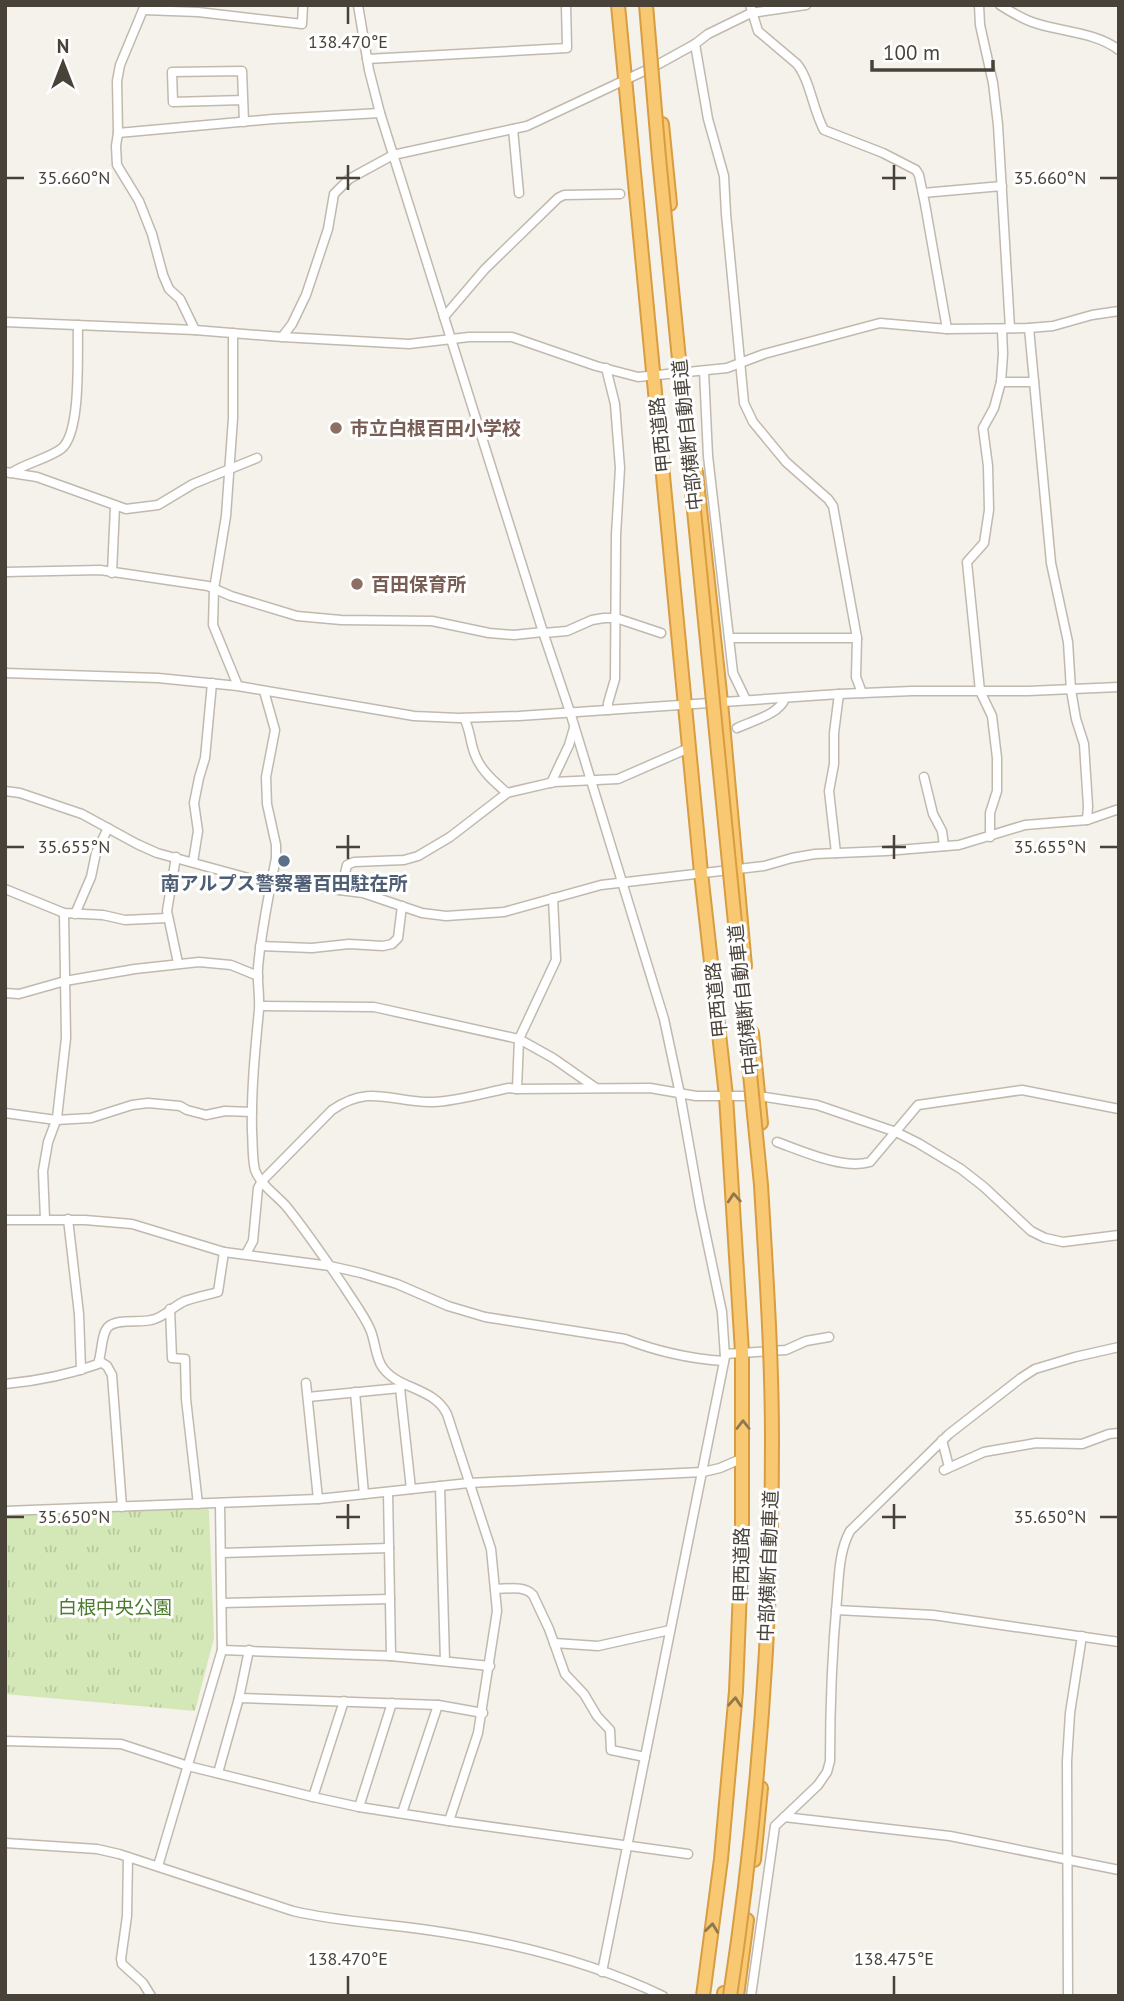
<svg xmlns="http://www.w3.org/2000/svg" width="1124" height="2001" font-family="'PT Sans','Noto Sans JP',sans-serif">
<style>
.grass{fill:url(#grass-tufts)}
.lines{fill:none;stroke-linecap:round;stroke-linejoin:round}
.minor-casing{stroke:#c1b9ae;stroke-width:11}
.highway-casing{stroke:#d99d41;stroke-width:16}
.minor{stroke:#fff;stroke-width:8}
.highway{stroke:#f9c872;stroke-width:12}
.highway-bridge-casing{stroke:#d99d41;stroke-width:16;stroke-linecap:butt}
.highway-bridge{stroke:#f9c872;stroke-width:12}
.oneway{stroke:#8f7850}
.ticks{fill:none;stroke:#494239;stroke-width:2.5}
.education-dot{fill:#8d6e63;stroke:#fff;stroke-width:2.5}
.service-dot{fill:#5c6f8a;stroke:#fff;stroke-width:2.5}
.labels{text-anchor:middle;stroke-width:6;stroke-linejoin:round;paint-order:stroke}
.education-label{font-size:19px;font-weight:bold;fill:#785e54;stroke:#fff;text-anchor:start}
.street-label{font-size:19px;fill:#494239;stroke:#fff}
.service-label{font-size:19px;font-weight:bold;fill:#4e5e75;stroke:#fff}
.park-label{font-size:19px;fill:#4d7b2d;stroke:#fff}
.ticks-label{font-size:18px;text-anchor:middle;fill:#494239;stroke:#fff;stroke-width:6;stroke-linejoin:round;paint-order:stroke}
</style>
<defs>
<pattern id="grass-tufts" width="24" height="20" patternUnits="userSpaceOnUse" patternTransform="scale(1.75)"><rect width="24" height="20" fill="#d3e8b6"/><path d="M3 7l-1-3M5 7V3M7 7l1-3M15 17l-1-3M17 17v-4M19 17l1-3" fill="none" stroke="#b7c89d"/></pattern>
</defs>
<rect width="100%" height="100%" fill="#f5f2eb"/>
<path class="grass" d="M207,1507L209,1511L214,1638L195,1711L5,1694V1515Z"/>
<g class="lines">
<defs>
<g id="minor">
<path d="M145,5L120,65L117,81L118,133L116,146L117,165L139,201L152,234L163,275L169,289L180,299L195,330"/>
<path d="M358,5L369,70L380,113L543,632L570,712L664,1019L680,1094L700,1207L722,1312L725,1357L602,1972"/>
<path d="M750,5L758,31L797,64C810,80 813,110 824,130L883,153L916,170L919,175L925,204L947,329"/>
<path d="M979,5L980,25L993,83L998,125L1010,328"/>
<path d="M1000,5C1011,12 1022,19 1035,23C1062,32 1095,32 1119,50"/>
<path d="M144,10L198,12L302,24L303,5"/>
<path d="M695,44L708,119L724,176L726,214L744,403L753,422L786,462L828,499L833,506L857,638L856,677L862,693"/>
<path d="M367,59L567,48L566,5"/>
<path d="M243,100L173,102L172,72L242,71L244,122"/>
<path d="M513,129L519,193"/>
<path d="M118,133L273,119L380,113"/>
<path d="M923,193L1002,186"/>
<path d="M444,317L485,269L558,198L564,195L620,194"/>
<path d="M5,322L195,330L282,337L409,344L469,337H512L596,366L638,377L727,368L764,354L880,323L947,329L1029,328L1053,326L1092,315L1119,311"/>
<path d="M1029,328L1051,563L1068,642L1071,690L1076,719L1084,744L1088,806L1087,820"/>
<path d="M233,333V418L226,516L214,589L213,625L238,686"/>
<path d="M282,337L292,324L306,295L328,229L334,194L349,179L393,155L527,126L657,65L695,44L708,34L751,13L806,5"/>
<path d="M606,368L615,404L620,468L616,535L615,679L608,703V710"/>
<path d="M704,371L708,456L733,673L746,700"/>
<path d="M1001,382H1034"/>
<path d="M5,472L37,477L126,509L158,505L193,484L257,458"/>
<path d="M11,473C26,463 47,459 61,449C82,433 77,352 78,325"/>
<path d="M5,572L100,570L208,586L231,596L297,616L341,620L432,621L489,633L514,635L543,632"/>
<path d="M112,573L115,506"/>
<path d="M544,633L567,631L592,620L604,618H616L661,633"/>
<path d="M730,638H857"/>
<path d="M5,673L158,678L238,686L414,716L459,718L519,716L839,694L912,691H1028L1119,687"/>
<path d="M264,691L275,730L266,777L267,804L276,845V858C269,894 261,931 258,968C257,982 260,996 259,1010C255,1051 251,1092 252,1132C253,1144 252,1158 255,1170C260,1184 276,1195 286,1206C307,1232 326,1260 345,1288C353,1301 364,1315 370,1329C375,1340 375,1354 381,1365C396,1390 433,1386 447,1414L491,1549L497,1611L478,1733L449,1821"/>
<path d="M464,718C471,731 470,745 476,757C482,772 496,783 507,793"/>
<path d="M737,728C752,721 780,714 785,698"/>
<path d="M924,777L933,814L942,831L944,846"/>
<path d="M551,783L569,745L574,728"/>
<path d="M5,791L20,793L82,814L137,844L157,853L252,879L363,893L422,913L446,916L504,912L601,885L764,866L792,858L815,854L886,851L959,845L1025,825L1087,820L1119,809"/>
<path d="M990,837V813L997,791V758L992,716L980,691L967,562L984,543L989,510L988,466L983,428L994,408L1001,382L1003,354L1002,329"/>
<path d="M836,853L829,791L834,764V733L839,694"/>
<path d="M176,857L167,911L178,963"/>
<path d="M193,862L198,831L194,803L199,778L205,758L212,683"/>
<path d="M5,889L64,913L103,915L125,920L167,918"/>
<path d="M341,890L347,865L354,862L404,860L418,856L450,837L507,793L554,782L618,779L689,748"/>
<path d="M75,914L91,877L96,853L108,828"/>
<path d="M260,946L312,948L349,944L383,946L392,944L398,938L402,906"/>
<path d="M5,993L19,994L65,981L135,969L199,962L231,965L258,976"/>
<path d="M260,1006L374,1007L519,1039L553,1058L596,1088"/>
<path d="M517,1089L650,1088L696,1096H759L817,1105L896,1132L918,1143L961,1169L984,1187L1031,1231L1045,1238L1063,1242L1119,1235"/>
<path d="M5,1113L56,1120L91,1118L132,1105L148,1103L180,1106L187,1110L206,1115L225,1111L252,1112"/>
<path d="M777,1142C802,1151 844,1170 870,1162L918,1105L1022,1090L1119,1109"/>
<path d="M45,1219L43,1171L48,1142L57,1118L66,1038L64,913"/>
<path d="M68,1219L79,1314L81,1370"/>
<path d="M5,1220H85L132,1224L224,1252L330,1266L361,1273L397,1284L448,1306L485,1317L625,1339C656,1351 692,1359 724,1361"/>
<path d="M246,1254L253,1241L258,1188L262,1181L332,1110C371,1083 392,1103 433,1102C458,1101 484,1093 509,1088L517,1089L519,1039L556,960L553,898"/>
<path d="M170,1309L172,1358L185,1359L186,1399L198,1504"/>
<path d="M725,1354L786,1350L806,1341L829,1337"/>
<path d="M99,1361L107,1366L112,1375L122,1507"/>
<path d="M306,1383L318,1499"/>
<path d="M5,1384C37,1381 68,1375 98,1364C102,1354 101,1334 108,1327C117,1318 139,1323 151,1320C164,1318 173,1306 185,1301C196,1297 207,1295 218,1292L224,1252"/>
<path d="M400,1388L411,1489"/>
<path d="M355,1392L364,1494"/>
<path d="M308,1397L400,1388L402,1386"/>
<path d="M942,1440L949,1467"/>
<path d="M944,1470L984,1452L1036,1443L1082,1444L1109,1434L1119,1433"/>
<path d="M440,1486L445,1661"/>
<path d="M388,1492L391,1656"/>
<path d="M5,1511L318,1499L469,1483L703,1472L720,1468L743,1458"/>
<path d="M221,1553L389,1548"/>
<path d="M495,1589C508,1589 524,1585 533,1595L549,1629L565,1674L584,1694L597,1716L610,1730L611,1750L645,1757"/>
<path d="M222,1603L390,1599"/>
<path d="M836,1610L933,1615L1119,1642"/>
<path d="M554,1643L598,1646L670,1630"/>
<path d="M222,1650L391,1656L490,1666"/>
<path d="M239,1698L438,1705L483,1713"/>
<path d="M5,1741L121,1744L188,1766L313,1797L359,1807L449,1821L688,1854"/>
<path d="M218,1773L239,1698L249,1650"/>
<path d="M313,1797L344,1701"/>
<path d="M359,1807L392,1703"/>
<path d="M402,1813L438,1705"/>
<path d="M784,1817L950,1836L1119,1870"/>
<path d="M5,1843L97,1849L119,1854L293,1911C335,1921 378,1923 421,1929C501,1940 590,1961 663,1996"/>
<path d="M128,1857L127,1916L121,1959L122,1964L143,1983L151,1996"/>
<path d="M158,1866L222,1650L220,1503"/>
<path d="M751,1996L775,1826L818,1785L827,1772L830,1761C830,1707 832,1653 837,1599C839,1576 839,1551 850,1531L949,1434L1021,1378L1035,1369L1075,1357L1119,1347"/>
<path d="M1068,1996L1067,1761L1070,1713L1082,1636"/>
</g>
<g id="highway">
<path d="M618,5L701,873L726,1096L742,1352V1538L736,1691L721,1859L703,1996"/>
<path d="M662,124L670,204"/>
<path d="M696,472L721,702L745,966"/>
<path d="M752,1033L761,1123"/>
<path d="M754,1860L761,1788"/>
<path d="M724,1996V1993"/>
<path d="M737,1996L747,1920"/>
</g>
</defs>
<use href="#minor" class="minor-casing"/>
<use href="#highway" class="highway-casing"/>
<use href="#minor" class="minor"/>
<use href="#highway" class="highway"/>
<defs>
<path id="highway-bridge" d="M646,5L659,158L761,1185C766,1270 772,1355 772,1440C772,1626 758,1812 730,1996"/>
</defs>
<use href="#highway-bridge" class="highway-bridge-casing"/>
<use href="#highway-bridge" class="highway-bridge"/>
</g>
<defs><path id="oneway-chevron" d="M-2-3.5L2.5 0L-2 3.5" fill="none" stroke-width="1.6" stroke-linecap="round" stroke-linejoin="round" transform="scale(1.75)"/></defs>
<g class="oneway">
<use href="#oneway-chevron" transform="translate(734 1198) rotate(-94)"/>
<use href="#oneway-chevron" transform="translate(743 1425) rotate(-90)"/>
<use href="#oneway-chevron" transform="translate(735 1702) rotate(-86)"/>
<use href="#oneway-chevron" transform="translate(712 1928) rotate(-83)"/>
</g>
<path class="ticks" d="M348,7V24M348,165V190M894,165V190M7,178H24M336,178H360M882,178H906M1100,178H1117M348,835V859M894,835V859M7,847H24M336,847H360M882,847H906M1100,847H1117M348,1504V1529M894,1504V1529M7,1517H24M336,1517H360M882,1517H906M1100,1517H1117M348,1976V1994M894,1976V1994"/>
<g class="education-dot">
<circle cx="336" cy="428" r="7"/>
<circle cx="357" cy="584" r="7"/>
</g>
<circle class="service-dot" cx="284" cy="861" r="7"/>
<g class="labels">
<g class="education-label">
<text x="350" y="435">市立白根百田小学校</text>
<text x="371" y="591">百田保育所</text>
</g>
<g class="street-label">
<text transform="translate(660 435) rotate(-96)" y="7">甲西道路</text>
<text transform="translate(687 435) rotate(-96)" y="7">中部横断自動車道</text>
<text transform="translate(716 1000) rotate(-96)" y="7">甲西道路</text>
<text transform="translate(743 1000) rotate(-96)" y="7">中部横断自動車道</text>
<text transform="translate(741 1565) rotate(-89)" y="7">甲西道路</text>
<text transform="translate(768 1566) rotate(-88)" y="7">中部横断自動車道</text>
</g>
<g class="service-label">
<text x="284" y="890">南アルプス警察署百田駐在所</text>
</g>
<g class="park-label">
<text x="115" y="1614">白根中央公園</text>
</g>
</g>
<g class="ticks-label">
<text x="348" y="48">138.470°E</text>
<text x="74" y="184">35.660°N</text>
<text x="1050" y="184">35.660°N</text>
<text x="74" y="853">35.655°N</text>
<text x="1050" y="853">35.655°N</text>
<text x="74" y="1523">35.650°N</text>
<text x="1050" y="1523">35.650°N</text>
<text x="348" y="1965">138.470°E</text>
<text x="894" y="1965">138.475°E</text>
</g>
<rect width="1124" height="2001" fill="none" stroke="#494239" stroke-width="14"/>
<g transform="translate(63 63)" stroke="#ffffff" stroke-width="5" paint-order="stroke">
<path d="M0-5L12 26L0 18L-12 26Z" fill="#494239"/>
<text y="-10" font-size="19" font-weight="bold" text-anchor="middle" fill="#494239">N</text>
</g>
<path d="M872 60v10h121v-10" fill="none" stroke="#494239" stroke-width="3.5"/>
<text x="883" y="60" font-size="21" fill="#494239" stroke="#ffffff" stroke-width="5" paint-order="stroke">100 m</text>
</svg>
